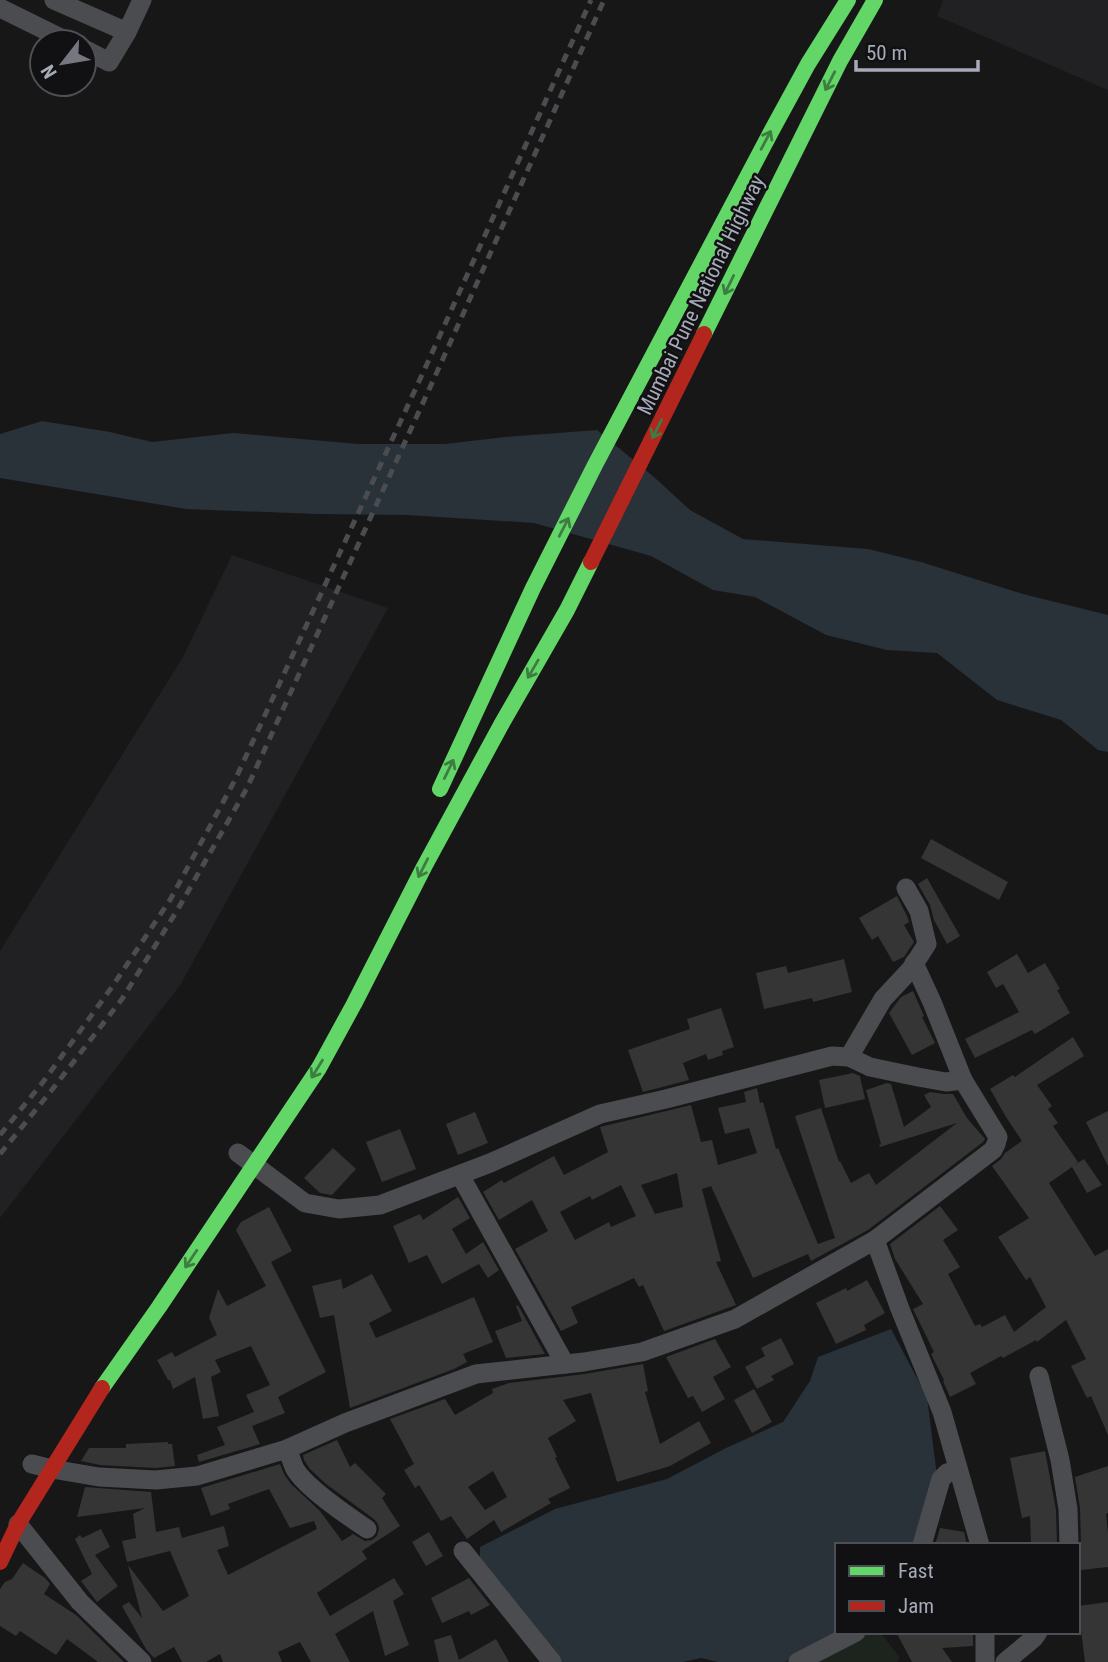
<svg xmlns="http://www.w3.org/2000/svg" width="1108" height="1662" font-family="'Roboto Condensed',sans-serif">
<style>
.built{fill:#212123}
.green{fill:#1d241e}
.water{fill:#293139}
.building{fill:#353536;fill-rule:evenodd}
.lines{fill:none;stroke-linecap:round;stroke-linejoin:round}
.street{stroke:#4b4c50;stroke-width:19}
.fast{stroke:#63d668;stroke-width:16}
.jam{stroke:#b3261e;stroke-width:16}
.rail{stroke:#4b4c4f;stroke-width:5;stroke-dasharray:9 7;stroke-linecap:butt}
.oneway{stroke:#3e7d42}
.labels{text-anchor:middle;stroke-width:5;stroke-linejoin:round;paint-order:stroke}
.street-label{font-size:21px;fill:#a7abb8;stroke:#111113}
</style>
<rect width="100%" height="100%" fill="#171717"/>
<g class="built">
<path d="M943,0H1108V90L937,16Z"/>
<path d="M232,555L388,608L181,984L0,1218V951L183,657Z"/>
</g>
<path class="green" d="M839,1632H880L900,1658L897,1662H785Z"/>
<g class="water">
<path d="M42,421L110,432L152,442L233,433L358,444H445L505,437L597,430L654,477L690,510L743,539L868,549L921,562L1023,594L1108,615V752L1098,750L1061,720L997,700L937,653L887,650L826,635L755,597L713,590L651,556L534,523L407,515L317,514L186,509L0,478V434Z"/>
<path d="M891,1329L927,1397L937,1476L916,1545H837V1632H839L785,1662H718L701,1658L683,1662H561L480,1566V1547L555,1509L667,1479L726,1448L783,1422L810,1381L818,1357Z"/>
</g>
<g class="building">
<path d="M931,839L1008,882L999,900L921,858Z"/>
<path d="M927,878L960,936L947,944L934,920L930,905L918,884Z"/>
<path d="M897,896L907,916L909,922L904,925L914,942L904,957L893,962L878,936L872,940L859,918Z"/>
<path d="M1017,954L1028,973L1045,963L1060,989L1057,990L1070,1013L1035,1034L1032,1030L975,1058L965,1039L1019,1012L1003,984L996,988L987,972Z"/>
<path d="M844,959L852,992L813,1002L812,998L764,1009L756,973L786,966L788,973Z"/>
<path d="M913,991L924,1016L922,1017L935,1043L912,1055L889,1013L901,997Z"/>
<path d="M721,1008L734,1047L722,1051L723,1055L708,1060L706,1054L683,1063L689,1080L643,1092L628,1050L690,1029L687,1019Z"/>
<path d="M1073,1037L1084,1056L1037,1085L1052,1106L1048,1109L1058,1123L1053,1126L1078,1162L1074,1165L1084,1159L1102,1185L1087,1193L1072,1167L1049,1183L1095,1256L1108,1249V1435L1091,1396L1087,1398L1071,1366L1086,1359L1066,1320L1037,1342L1036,1340L1003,1358L1001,1356L970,1373L976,1384L950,1397L943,1381L944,1380L931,1354L934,1352L913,1309L923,1304L895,1259L890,1244L940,1206L958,1230L943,1240L960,1267L948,1274L975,1326L980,1324L982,1327L1005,1315L1014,1332L1046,1307L1030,1277L1026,1280L998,1237L1029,1218L992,1166L1001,1159L1005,1153L1022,1141L1006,1117L990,1089L1013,1075L1015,1077Z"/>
<path d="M853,1073L860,1076L865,1099L825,1108L819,1080Z"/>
<path d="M887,1083L891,1084L904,1127L931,1107L924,1095L930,1092L944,1094H953L967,1118L985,1139L983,1142L868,1230L811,1261L808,1254L753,1278L711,1186L702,1189L721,1261L716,1262L736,1305L664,1331L643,1285L639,1287L634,1278L571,1307L578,1323L561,1331L515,1249L548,1231L532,1200L499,1220L483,1192L502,1180L504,1183L554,1156L564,1175L608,1152L600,1127L691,1105L701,1142L712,1140L718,1165L757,1153L749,1128L725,1134L718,1108L746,1102L744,1092L757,1088L760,1103L763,1102L776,1149L778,1148L787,1170L818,1244L835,1238L795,1116L821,1108L839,1162L840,1161L851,1183L869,1173L876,1185L957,1123L880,1147L879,1145L881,1144L866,1090ZM677,1173L683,1207L655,1214L641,1185ZM621,1185L636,1216L611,1227L609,1222L575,1240L560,1212L590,1196L592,1200Z"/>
<path d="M1108,1111V1166L1086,1122Z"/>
<path d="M475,1112L488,1143L458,1155L446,1124Z"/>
<path d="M400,1129L416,1169L382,1182L366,1142Z"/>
<path d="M333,1148L356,1169L332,1195L320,1193L304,1178Z"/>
<path d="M458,1197L470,1218L452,1229L466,1254L483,1242L499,1270L488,1278L479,1264L442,1284L427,1255L409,1263L393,1226L420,1214L423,1220Z"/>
<path d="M269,1207L292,1251L271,1262L326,1372L278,1397L285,1413L252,1426L260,1444L199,1462L197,1455L225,1445L217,1427L254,1412L246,1395L270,1385L251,1346L215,1360L221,1372L211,1377L219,1416L203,1419L195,1377L173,1389L170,1380H168L157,1360L172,1352L175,1357L217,1335L209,1318L218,1289L227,1306L266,1286L236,1230L241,1222Z"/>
<path d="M372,1274L392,1311L369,1323L376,1338L474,1297L493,1342L463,1354L467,1362L454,1369L350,1408L334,1315L320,1318L312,1286L341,1279L343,1289Z"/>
<path d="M867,1280L885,1313L864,1325L866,1330L836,1344L816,1303L846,1288L847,1291Z"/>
<path d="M518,1305L545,1354L506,1358L495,1331L522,1321L516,1306Z"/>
<path d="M781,1338L794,1364L771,1376L774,1380L757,1389L745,1367L765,1356L761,1348Z"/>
<path d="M715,1339L731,1367L713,1377L725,1399L702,1412L693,1396L688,1398L666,1357Z"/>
<path d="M643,1364L648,1391L645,1392L660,1444L699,1421L711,1443L670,1466L617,1482L591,1393L563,1400L576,1421L548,1438L557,1457L555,1458L570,1488L548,1499L551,1503L501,1532L494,1520L467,1539L451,1516L441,1521L419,1485L415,1488L404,1470L414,1464L390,1419L445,1399L455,1415L493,1393L492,1389L509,1383L585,1374ZM493,1471L507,1497L485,1510L468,1487Z"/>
<path d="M754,1389L772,1422L752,1433L734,1400Z"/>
<path d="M337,1440L350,1467L355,1463L386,1494L382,1498L400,1526L362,1551L367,1559L317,1593L330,1616L394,1578L404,1594L393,1601L409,1645L385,1656L373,1611L335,1634L350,1662H311L300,1642L278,1652L282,1662H223L220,1654L206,1662H182L174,1647L154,1658L146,1649L122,1606L129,1602L142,1618L128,1565L163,1611L189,1596L170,1551L127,1562L122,1541L136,1538L133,1514L145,1508L77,1517L85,1487L151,1492L156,1532L179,1527L182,1538L224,1526L229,1546L217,1550L228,1575L317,1529L314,1521L290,1528L269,1489L228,1504L230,1509L211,1516L201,1488L280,1464L284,1474L291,1484L320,1511L342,1541L353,1534L365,1541L372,1540L377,1536L379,1529L378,1524L374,1519L326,1484L310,1469L304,1460L303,1455Z"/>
<path d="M168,1442V1444H172L175,1466L156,1468L100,1465L81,1461L89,1448H126V1444Z"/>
<path d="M1045,1451L1056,1510L1057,1545H1031L1030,1516L1022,1518L1010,1458Z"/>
<path d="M1108,1466V1513L1106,1514L1108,1533V1567L1081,1570L1078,1553L1081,1545L1080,1508L1075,1477Z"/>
<path d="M940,1528L964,1532L967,1545H935Z"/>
<path d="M101,1529L110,1547L95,1555L118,1586L97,1602L81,1581L92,1574L75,1539L80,1535L82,1538Z"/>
<path d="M429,1532L443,1556L426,1566L412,1542Z"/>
<path d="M23,1563L45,1578L50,1584L44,1594L76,1615L124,1662H98L67,1639L56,1655L20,1631L16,1636L0,1626V1589L5,1582L12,1579Z"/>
<path d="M469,1578L490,1605L471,1615L469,1611L442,1623L431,1598Z"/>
<path d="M1108,1602V1662H1085L1078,1606Z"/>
<path d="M896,1632H973V1646L942,1648L952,1662H912Z"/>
<path d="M451,1635L459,1660L496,1639L509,1662H439L434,1640Z"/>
</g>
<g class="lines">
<g class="street">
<path d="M54,0L127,32"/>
<path d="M0,8L69,42"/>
<path d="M84,49L109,62L127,32L142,0"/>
<path d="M914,963L932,1002L963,1080"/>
<path d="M849,1057L883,999L911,969L927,944L919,911L906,888"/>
<path d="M460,1175L565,1364"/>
<path d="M875,1240L900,1309L942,1412L980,1545"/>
<path d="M1039,1376L1060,1460L1068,1509L1069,1545"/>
<path d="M287,1449C290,1455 292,1463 295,1469C306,1488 348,1516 367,1529"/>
<path d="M32,1464L52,1469L99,1477L156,1480L197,1476L287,1449L345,1423L476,1374L584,1362L642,1352L735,1319L875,1240L993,1150L996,1144L998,1137L963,1080L946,1082L918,1077L870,1067L849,1057L832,1056L666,1099L600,1114L490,1163L380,1205L339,1209L305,1203L238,1153"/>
<path d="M18,1524L80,1602L142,1662"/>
<path d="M922,1545L941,1479L947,1473L958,1470"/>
<path d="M463,1551L552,1662"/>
<path d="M985,1632V1662"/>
<path d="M798,1662L856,1632"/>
<path d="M1005,1662L1034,1638L1038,1632"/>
</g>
<g class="fast">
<path d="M704,334L840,61L875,0"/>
<path d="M440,789L533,588L595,465L772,130L808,64L848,0"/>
<path d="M102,1388L159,1307L319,1068L354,1004L424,867L501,725L567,610L591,562"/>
</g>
<g class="jam">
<path d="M591,562L704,334"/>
<path d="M0,1562L18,1524L102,1388"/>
</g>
<g class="rail">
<path d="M0,1135L43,1082L112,987L170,900L235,780L427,364L591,0"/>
<path d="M0,1154L51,1091L122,999L178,909L247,788L437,372L604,0"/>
</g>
</g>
<defs><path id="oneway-shaft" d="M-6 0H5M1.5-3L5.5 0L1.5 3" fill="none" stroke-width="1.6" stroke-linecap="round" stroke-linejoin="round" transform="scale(1.75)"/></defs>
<g class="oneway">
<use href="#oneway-shaft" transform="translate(830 81) rotate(117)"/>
<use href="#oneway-shaft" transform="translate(766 140) rotate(-62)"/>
<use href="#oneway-shaft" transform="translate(729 285) rotate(116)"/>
<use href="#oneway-shaft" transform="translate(657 429) rotate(117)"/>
<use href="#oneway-shaft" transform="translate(564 527) rotate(-63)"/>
<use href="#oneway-shaft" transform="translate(533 669) rotate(120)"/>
<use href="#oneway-shaft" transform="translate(449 769) rotate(-64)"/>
<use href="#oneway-shaft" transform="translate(423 868) rotate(117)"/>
<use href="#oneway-shaft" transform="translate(317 1069) rotate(122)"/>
<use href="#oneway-shaft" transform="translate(191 1259) rotate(124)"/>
</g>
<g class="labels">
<g class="street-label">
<text transform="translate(701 295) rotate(-64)" y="7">Mumbai Pune National Highway</text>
</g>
</g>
<rect x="835" y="1543" width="245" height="91" fill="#111113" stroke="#4d4f55" stroke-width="2"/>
<rect x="849" y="1566" width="35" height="10" fill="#63d668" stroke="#4d4f55" stroke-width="2"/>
<text x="898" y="1578" font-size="21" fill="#a7abb8">Fast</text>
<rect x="849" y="1601" width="35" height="10" fill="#b3261e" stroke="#4d4f55" stroke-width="2"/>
<text x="898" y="1613" font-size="21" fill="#a7abb8">Jam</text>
<g transform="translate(63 63) rotate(239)"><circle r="33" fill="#111113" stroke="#4d4f55" stroke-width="2"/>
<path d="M0-5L12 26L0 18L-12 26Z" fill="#757780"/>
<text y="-10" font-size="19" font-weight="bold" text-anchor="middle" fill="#a7abb8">N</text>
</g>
<path d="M856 60v10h122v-10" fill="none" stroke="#a7abb8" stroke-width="3.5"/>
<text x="866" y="60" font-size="21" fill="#a7abb8" stroke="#111113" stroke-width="5" paint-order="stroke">50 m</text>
</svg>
